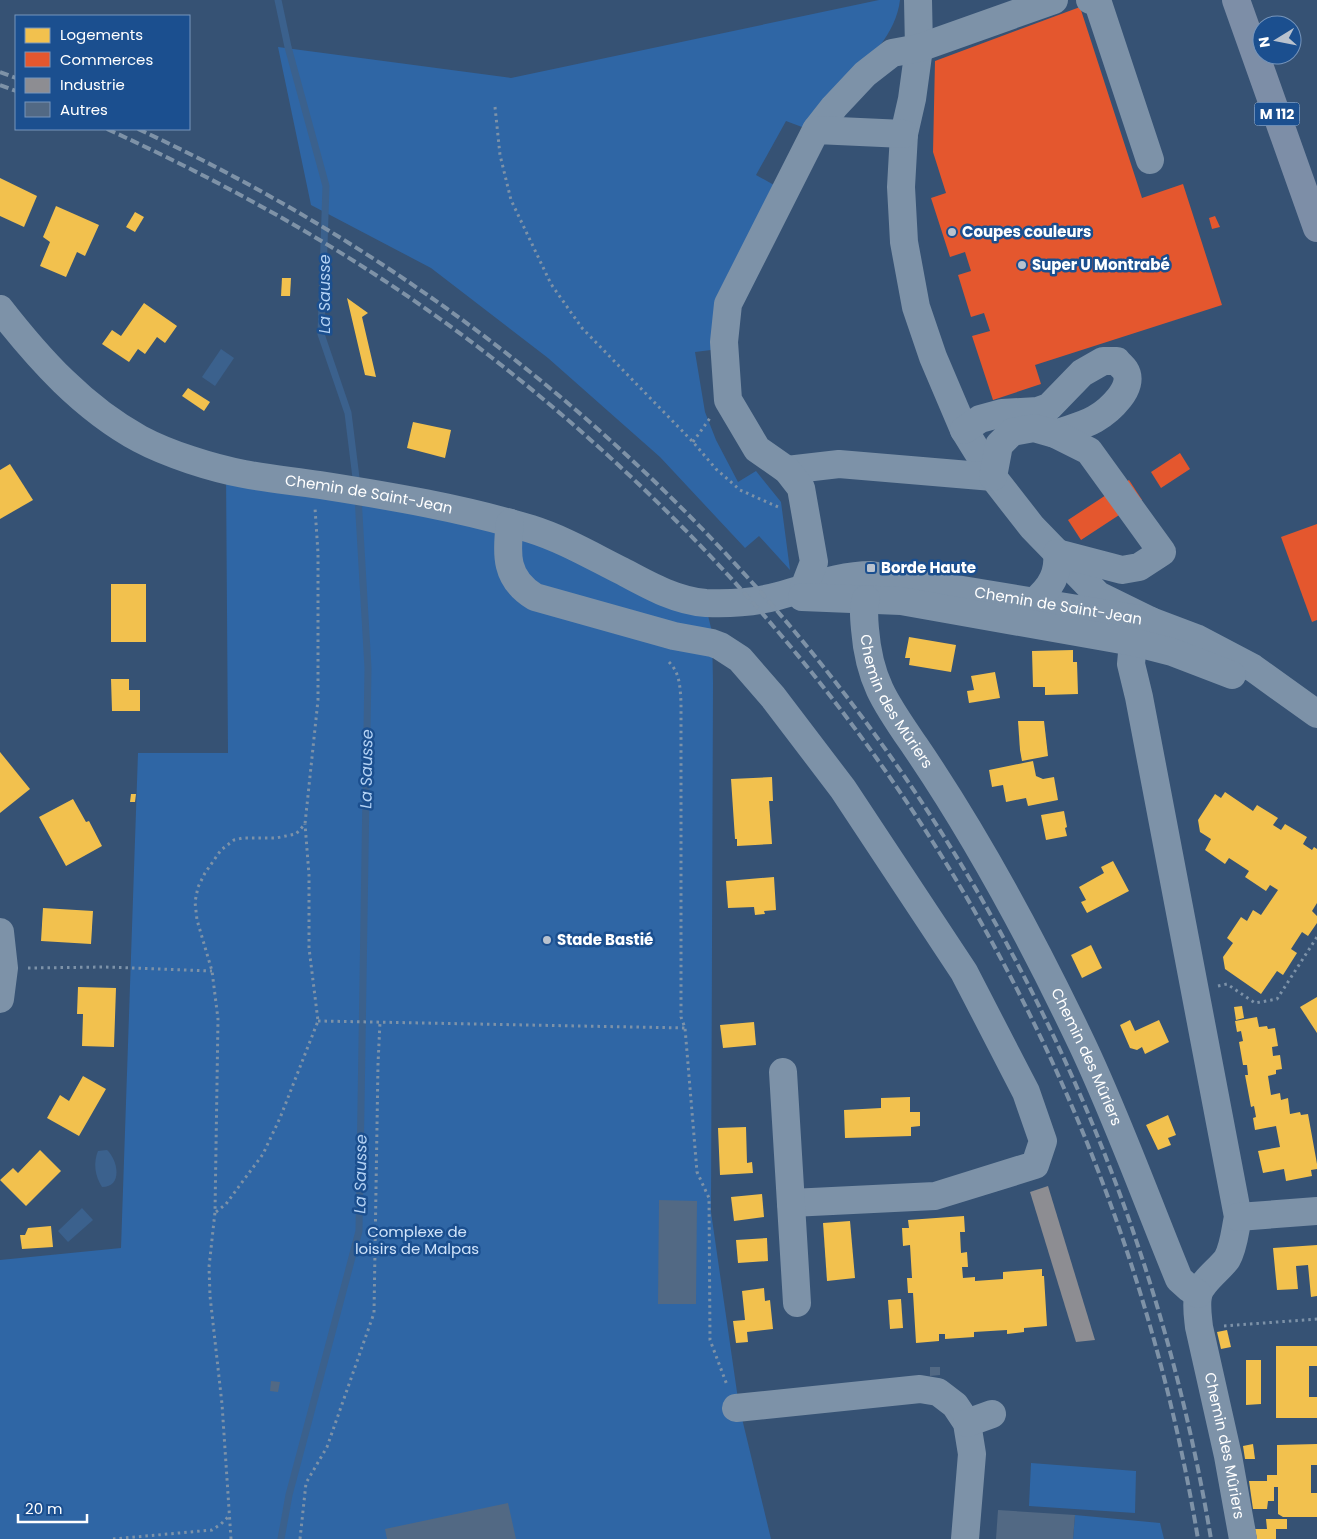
<svg xmlns="http://www.w3.org/2000/svg" width="1317" height="1539" font-family="Poppins,sans-serif">
<style>
.green{fill:#2f66a5}
.water{fill:#3b618d}
.homes{fill:#f2c14e}
.shops{fill:#e4572e}
.industry{fill:#8d8d92}
.lines{fill:none;stroke-linecap:round;stroke-linejoin:round}
.stream{stroke:#3b618d;stroke-width:7}
.building{fill:#526984}
.path{stroke:#7d92a8;stroke-width:3;stroke-dasharray:2.5 4;stroke-linecap:butt}
.minor{stroke:#7d92a8;stroke-width:28}
.major{stroke:#7d8ea7;stroke-width:28}
.rail{stroke:#7e92a7;stroke-width:4;stroke-dasharray:9 4;stroke-linecap:butt}
.poi-dot{fill:#b9c2ce;stroke:#1b4f8f;stroke-width:2}
.labels{text-anchor:middle;stroke-width:5;stroke-linejoin:round;paint-order:stroke}
.shield{fill:#1b4f8f;stroke:#bbcadd;stroke-width:1}
.shield-label{font-size:14px;font-weight:bold;fill:#fff}
.poi-label{font-size:15px;font-weight:bold;fill:#fff;stroke:#1b4f8f;text-anchor:start}
.street-label{font-size:15px;fill:#fff;stroke:#1b4f8f}
.park-label{font-size:15px;fill:#cfe3fa;stroke:#1b4f8f}
.water-label{font-size:16px;font-style:italic;fill:#b5d3f5;stroke:#1b4f8f}
</style>
<rect width="100%" height="100%" fill="#365274"/>
<g class="green">
<path d="M879,0H900C896,34 869,59 846,83C832,98 818,113 802,127L786,121L756,175L774,185L711,350L695,352L705,412L716,440L738,482L756,471L781,502L790,570L759,536L745,548L660,457L548,358L431,268L311,205L278,47L511,78Z"/>
<path d="M226,470L461,511L705,603L712,632L713,683L711,1212L739,1406L771,1539H0V1260L121,1248L138,753H228Z"/>
<path d="M1031,1463L1136,1471L1135,1513L1029,1506Z"/>
<path d="M1075,1515L1160,1523L1164,1539H1073Z"/>
</g>
<g class="water">
<path d="M221,349L234,358L215,386L202,377Z"/>
<path d="M107,1150C118,1160 123,1187 102,1187C95,1176 93,1163 98,1151Z"/>
<path d="M82,1208L93,1220L68,1242L58,1231Z"/>
</g>
<g class="homes">
<path d="M0,178L37,196L24,227L0,216Z"/>
<path d="M56,206L99,225L85,256L77,252L66,277L40,266L50,242L43,237Z"/>
<path d="M135,212L144,217L135,232L126,227Z"/>
<path d="M282,278H291L290,296H281Z"/>
<path d="M347,298L368,313L362,317L376,377L365,375Z"/>
<path d="M144,303L177,326L165,343L157,337L145,354L138,349L129,362L102,344L112,330L121,336Z"/>
<path d="M188,388L210,402L204,411L182,396Z"/>
<path d="M413,422L451,430L445,458L407,448Z"/>
<path d="M10,464L33,500L0,519V470Z"/>
<rect x="111" y="584" width="35" height="58"/>
<path d="M909,637L956,645L951,672L909,665L910,658H905Z"/>
<path d="M1073,650V662H1077L1078,694L1045,695V687H1033L1032,651Z"/>
<path d="M995,672L1000,698L969,703L967,691L974,690L971,676Z"/>
<path d="M111,679H129V690H140V711H112Z"/>
<path d="M1018,721H1044L1048,756L1022,761L1020,750Z"/>
<path d="M0,752L30,789L0,813Z"/>
<path d="M1033,761L1036,776L1043,779L1054,777L1058,800L1028,806L1026,798L1006,802L1003,785L992,787L989,770Z"/>
<path d="M772,777L773,801H769L772,844L737,846V839H735L731,779Z"/>
<path d="M1225,792L1253,811L1257,805L1278,818L1273,825L1281,830L1285,824L1307,837L1303,844L1312,850L1314,847L1317,849V903L1312,911L1317,916V923L1308,936L1302,932L1291,949L1297,953L1283,975L1277,971L1261,994L1225,969L1223,957L1233,943L1227,938L1241,917L1247,921L1253,910L1261,915L1278,890L1270,885L1266,891L1245,877L1249,871L1229,858L1225,864L1205,850L1211,839L1200,832L1198,820L1215,794L1221,798Z"/>
<path d="M131,794H136L135,802H130Z"/>
<path d="M73,799L86,822L89,821L102,846L66,866L39,817Z"/>
<path d="M1064,811L1067,827L1065,828L1067,836L1046,840L1041,815Z"/>
<path d="M1113,861L1129,891L1087,913L1081,902L1086,900L1079,887L1104,873L1101,867Z"/>
<path d="M774,877L776,910L764,911L765,914L755,915L754,907L728,908L726,881Z"/>
<path d="M43,908L93,911L91,944L41,941Z"/>
<path d="M1091,945L1102,968L1082,978L1071,955Z"/>
<path d="M78,987L116,988L114,1047L82,1046L83,1014H77Z"/>
<path d="M1317,997V1033L1300,1007Z"/>
<path d="M1242,1006L1244,1018L1236,1020L1234,1007Z"/>
<path d="M1257,1017L1259,1027L1267,1026L1268,1029L1275,1028L1278,1046L1272,1047L1273,1056L1280,1055L1282,1069L1276,1070V1074L1268,1076L1271,1095L1280,1093L1281,1100L1288,1098L1290,1114L1300,1112L1301,1115L1308,1114L1317,1164V1169L1311,1170L1312,1176L1286,1181L1284,1169L1263,1173L1258,1151L1280,1147L1276,1126L1255,1130L1253,1118L1256,1117L1254,1106L1251,1107L1245,1075H1248L1247,1065H1243L1239,1042L1243,1041L1241,1031L1237,1032L1235,1021Z"/>
<path d="M1130,1020L1135,1031L1159,1020L1169,1042L1145,1054L1142,1047L1137,1050L1130,1048L1120,1025Z"/>
<path d="M754,1022L756,1045L723,1048L720,1025Z"/>
<path d="M83,1076L106,1089L79,1136L47,1118L60,1095L69,1101Z"/>
<path d="M910,1097V1112H920V1126L911,1127V1136L845,1138L844,1110L881,1108V1098Z"/>
<path d="M1168,1115L1176,1135L1168,1138L1171,1145L1158,1150L1146,1125Z"/>
<path d="M746,1127L747,1163L752,1162L753,1173L720,1175L718,1128Z"/>
<path d="M40,1150L61,1171L26,1206L0,1180L13,1168L18,1173Z"/>
<path d="M762,1194L764,1217L734,1221L731,1197Z"/>
<path d="M964,1216L965,1232H960L961,1253L967,1252L968,1267H962L963,1278L975,1277V1281L1003,1279V1272L1042,1269V1276H1044L1047,1326L1024,1328V1332L1007,1334V1330L974,1332V1337L945,1339V1334H939V1341L916,1343L913,1293H908L907,1278H912L910,1245L903,1246L902,1228H909L908,1220Z"/>
<path d="M850,1221L855,1278L827,1281L823,1223Z"/>
<path d="M51,1226L53,1247L22,1249L20,1235H25L28,1228Z"/>
<path d="M767,1238L768,1261L738,1263L736,1240Z"/>
<path d="M1317,1245V1296L1311,1297L1308,1265L1296,1266L1298,1289L1277,1290L1273,1248Z"/>
<path d="M764,1288L765,1301L770,1300L773,1329L747,1332L748,1342L736,1343L733,1321L745,1320L742,1291Z"/>
<path d="M901,1299L903,1328L890,1329L888,1300Z"/>
<path d="M1227,1330L1231,1347L1221,1349L1217,1332Z"/>
<path d="M1276,1346H1317V1366H1309V1397H1317V1418H1276Z"/>
<path d="M1246,1360H1261V1404L1246,1405Z"/>
<path d="M1253,1444L1255,1459H1245L1243,1446Z"/>
<path d="M1317,1444V1465H1311V1493H1317V1517H1283L1278,1514V1487H1274V1501H1268L1267,1509H1253L1249,1481H1267V1475H1277V1445Z"/>
<path d="M1266,1519H1287V1529H1276V1539H1257L1255,1529H1267Z"/>
</g>
<g class="shops">
<path d="M1080,7L1142,198L1183,184L1222,305L1035,365L1041,384L993,400L972,336L990,331L984,313L971,317L958,275L971,271L965,252L950,257L931,198L946,193L933,152L935,61Z"/>
<path d="M1215,216L1220,227L1212,229L1209,218Z"/>
<path d="M1180,453L1190,469L1161,488L1151,472Z"/>
<path d="M1129,480L1142,500L1081,540L1068,520Z"/>
<path d="M1317,524V620L1312,622L1281,537Z"/>
</g>
<path class="industry" d="M1048,1186L1095,1340L1076,1342L1030,1192Z"/>
<g class="lines">
<g class="stream">
<path d="M278,0L288,47L326,186L321,334L348,413L357,486"/>
<path d="M281,1539L289,1495L359,1231L368,668L358,497"/>
</g>
</g>
<g class="building">
<path d="M659,1200L697,1201L696,1304H658Z"/>
<path d="M930,1367H940V1375L930,1376Z"/>
<path d="M271,1381L280,1382L278,1392L270,1391Z"/>
<path d="M508,1503L516,1539H387L385,1529Z"/>
<path d="M998,1510L1075,1515L1073,1539H996Z"/>
</g>
<g class="lines">
<g class="path">
<path d="M495,107L500,155L511,200L551,284L582,328L693,442L716,469L740,490L778,507"/>
<path d="M693,442L710,418"/>
<path d="M669,662C680,673 680,687 681,702V1017L685,1028L697,1172L709,1198L710,1340L727,1385"/>
<path d="M28,968L105,967L212,971"/>
<path d="M1218,986L1227,984L1255,1003L1277,999L1317,937"/>
<path d="M318,1021L685,1028"/>
<path d="M216,1212L226,1204L263,1154L280,1118L318,1021L309,948V875L305,824"/>
<path d="M1224,1326L1317,1319"/>
<path d="M113,1539L212,1530L221,1524L229,1516"/>
<path d="M231,1539L222,1404L210,1296L209,1267L215,1212L218,1019L212,971L197,920L195,902L198,887L205,873L221,850L234,840L243,838H276L296,834L305,824L318,700V553L315,508"/>
<path d="M300,1539L306,1483L327,1447L374,1313L378,1064L380,1022"/>
</g>
<g class="minor">
<path id="s1" d="M918,0L919,48L912,99L904,134L901,187L904,242L916,307L933,357L964,430L993,477L1032,527L1098,595L1151,621L1133,642L1131,664L1139,697L1238,1217C1235,1230 1234,1247 1227,1259C1219,1270 1200,1283 1198,1296C1196,1306 1198,1317 1199,1327L1228,1456L1243,1539"/>
<path d="M1090,0L1098,3L1150,160"/>
<path d="M816,130L834,107L865,74L892,53L919,48L1054,0"/>
<path id="s2" d="M0,309C39,359 83,408 140,439C168,454 212,468 244,474C269,479 295,481 320,485C390,496 462,508 531,529C563,539 592,556 622,571C648,585 676,601 706,603C729,604 756,602 778,596C809,588 838,575 871,575L1151,621L1196,638L1253,668L1317,714"/>
<path d="M964,430L980,419L1002,413L1038,411L1049,407L1082,373L1103,361H1117C1119,364 1123,367 1125,370C1136,387 1109,411 1095,419C1083,426 1068,429 1055,434"/>
<path d="M787,470L839,464L993,477"/>
<path d="M993,477L999,445L1012,432L1034,428L1055,434L1089,451L1162,552L1139,567L1122,570L1057,553C1060,580 1044,594 1025,610"/>
<path d="M510,523C506,554 505,579 535,597L674,636L712,643L720,646L740,659L773,697L843,789L964,972L1026,1092L1043,1141L1035,1165L935,1196L791,1203"/>
<path d="M804,588L814,562L801,488L787,470L757,449L728,400L724,342L728,304L816,130L904,134"/>
<path d="M802,597L901,601L1133,642L1172,652L1232,675"/>
<path id="s3" d="M866,599C863,609 864,618 865,629C869,681 886,704 915,746C979,840 1033,941 1082,1044C1118,1120 1147,1201 1179,1279L1189,1288L1198,1294"/>
<path d="M0,932L4,968L0,999"/>
<path d="M783,1072L797,1303"/>
<path d="M1238,1217L1317,1211"/>
<path d="M736,1408L920,1389L938,1392L955,1405L967,1423L972,1454L965,1539"/>
<path d="M967,1423L992,1414"/>
</g>
<path class="major" d="M1236,0L1317,228"/>
<g class="rail">
<path d="M0,72L16,78"/>
<path d="M0,85L16,91"/>
<path d="M107,129C243,191 373,265 491,357C869,651 1120,1067 1198,1539"/>
<path d="M138,129C708,392 1108,920 1211,1539"/>
</g>
</g>
<g class="poi-dot">
<circle cx="952" cy="232" r="5"/>
<circle cx="1022" cy="265" r="5"/>
<rect x="866" y="563" width="10" height="10" rx="2.5"/>
<circle cx="547" cy="940" r="5"/>
</g>
<g class="labels">
<rect class="shield" x="1254.5" y="102.5" width="45" height="23" rx="4"/>
<g class="shield-label">
<text x="1277" y="119">M 112</text>
</g>
<g class="poi-label">
<text x="962" y="237">Coupes couleurs</text>
<text x="1032" y="270">Super U Montrabé</text>
<text x="881" y="573">Borde Haute</text>
<text x="557" y="945">Stade Bastié</text>
</g>
<g class="street-label">
<text dy="5" stroke="none"><textPath href="#s2" startOffset="429">Chemin de Saint-Jean</textPath></text>
<text dy="5" stroke="none"><textPath href="#s2" startOffset="1144">Chemin de Saint-Jean</textPath></text>
<text dy="5" stroke="none"><textPath href="#s3" startOffset="110">Chemin des Mûriers</textPath></text>
<text dy="5" stroke="none"><textPath href="#s3" startOffset="515">Chemin des Mûriers</textPath></text>
<text dy="5" stroke="none"><textPath href="#s1" startOffset="1571">Chemin des Mûriers</textPath></text>
</g>
<g class="park-label">
<text x="417" y="1237">Complexe de<tspan x="417" dy="17">loisirs de Malpas</tspan></text>
</g>
<g class="water-label">
<text transform="translate(324 294) rotate(-90)" y="6">La Sausse</text>
<text transform="translate(366 769) rotate(-89)" y="6">La Sausse</text>
<text transform="translate(360 1174) rotate(-89)" y="6">La Sausse</text>
</g>
</g>
<rect x="15" y="15" width="175" height="115" fill="#1b4f8f" stroke="#7695bc"/>
<rect x="25" y="28" width="25" height="15" fill="#f2c14e" stroke="#7695bc"/>
<text x="60" y="40" font-size="15" fill="#ffffff">Logements</text>
<rect x="25" y="52" width="25" height="15" fill="#e4572e" stroke="#7695bc"/>
<text x="60" y="65" font-size="15" fill="#ffffff">Commerces</text>
<rect x="25" y="78" width="25" height="15" fill="#8d8d92" stroke="#7695bc"/>
<text x="60" y="90" font-size="15" fill="#ffffff">Industrie</text>
<rect x="25" y="102" width="25" height="15" fill="#526984" stroke="#7695bc"/>
<text x="60" y="115" font-size="15" fill="#ffffff">Autres</text>
<g transform="translate(1277 40) rotate(260)"><circle r="24" fill="#1b4f8f" stroke="#7695bc"/>
<path d="M0-4L9 19L0 12L-9 19Z" fill="#b9c2ce"/>
<text y="-8" font-size="14" font-weight="bold" text-anchor="middle" fill="#ffffff">N</text>
</g>
<path d="M18 1514v8h69v-8" fill="none" stroke="#ffffff" stroke-width="2.5"/>
<text x="25" y="1514" font-size="15" fill="#ffffff" stroke="#1b4f8f" stroke-width="4" paint-order="stroke">20 m</text>
</svg>
